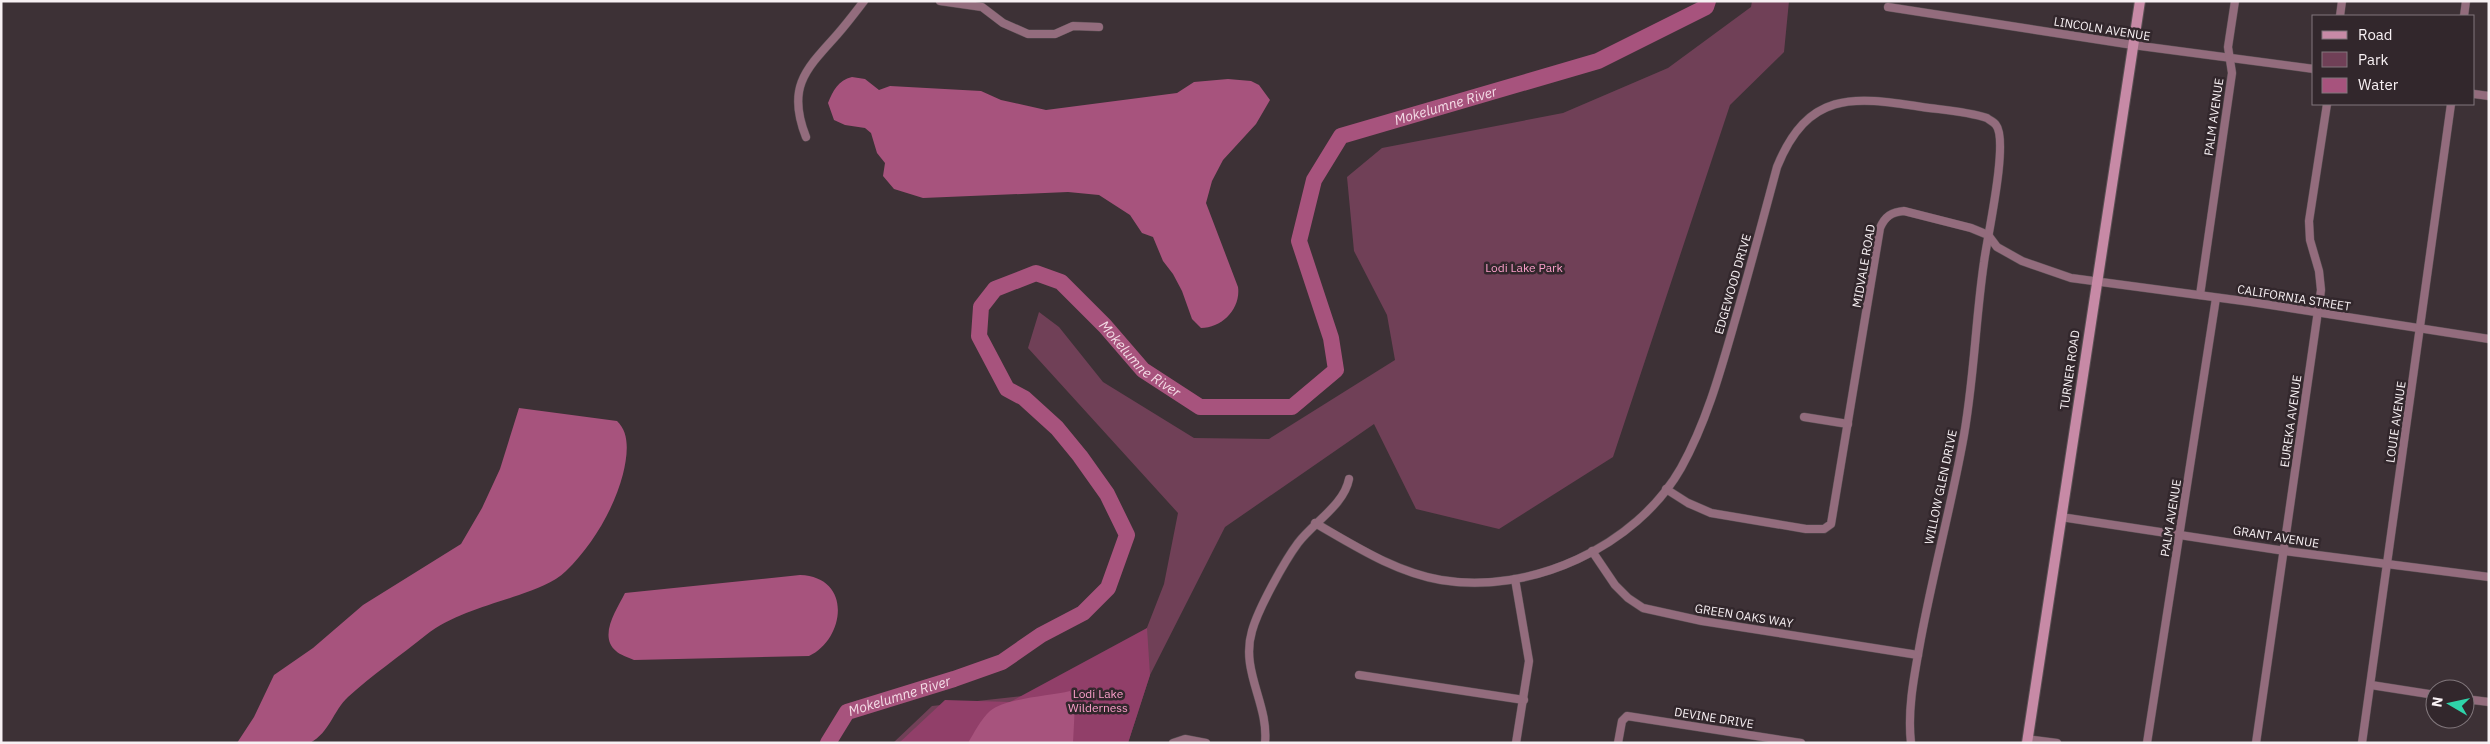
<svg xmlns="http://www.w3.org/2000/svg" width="2490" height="744" font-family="'IBM Plex Sans',sans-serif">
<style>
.green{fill:#704057}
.forest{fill:#913f69}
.water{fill:#a7537d}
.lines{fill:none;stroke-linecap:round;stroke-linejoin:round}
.river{stroke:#a7537d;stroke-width:16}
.minor-casing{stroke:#5b5054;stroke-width:9}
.secondary-casing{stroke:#5b5054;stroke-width:12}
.minor{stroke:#936c7d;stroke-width:8}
.secondary{stroke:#c78aa6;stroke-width:10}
.labels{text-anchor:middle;stroke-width:5;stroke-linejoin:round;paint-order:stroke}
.street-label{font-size:12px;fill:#f7f0f3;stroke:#32272c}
.park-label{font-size:12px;fill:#fb9fca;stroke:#32272c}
.water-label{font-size:14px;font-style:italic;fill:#f4dce6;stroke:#32272c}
</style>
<rect width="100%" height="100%" fill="#3d3136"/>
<path class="green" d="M1752,1H1789L1784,52L1730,105L1613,457L1499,529L1416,509L1374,424L1225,527L1150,675L1128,743H893L932,706L1078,690L1141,643L1164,584L1178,513L1028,348L1039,312L1059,327L1103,382L1194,438L1269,439L1395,360L1387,315L1354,251L1347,177L1382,148L1563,113L1668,68L1751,7Z"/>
<path class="forest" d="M1147,628L1150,675L1128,743H899L945,700L1010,702Z"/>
<g class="water">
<path d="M852,77L865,79L879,90L890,86L981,91L1001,100L1046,110L1177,93L1194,82L1228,79L1251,81L1259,85L1270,100L1256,124L1223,160L1212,181L1206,203L1238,287C1241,309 1222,328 1201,328L1192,319L1182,291L1173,274L1163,261L1153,237L1142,233L1130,215L1099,195L1068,192L923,198L894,189L883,176L885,163L877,153L871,133L865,128L845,125L834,120L828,103C833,91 838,80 852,77Z"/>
<path d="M519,408L617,421C631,434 627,457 623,474C614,509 592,546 566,571C554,583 535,589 519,595C487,606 453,614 426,635C400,656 372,675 348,697C333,711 330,732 310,743H237L254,717L274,675L313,648L363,605L461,544L482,508L500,469Z"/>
<path d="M800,575C853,577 845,639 809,656L634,660C628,657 620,655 616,651C598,636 617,609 625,593Z"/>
<path d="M1070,691L1075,704L1073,743H968C974,733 981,719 990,711C1005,698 1050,696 1070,691Z"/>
</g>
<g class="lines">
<path class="river" id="s1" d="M828,743L847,712L954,679L1002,662L1041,635L1083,613L1108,588L1127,535L1107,494L1080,456L1057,428L1024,398L1007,389L979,336L981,307L995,289L1036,273L1061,282L1105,326L1143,370L1200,407H1292L1336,370L1331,338L1299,241L1314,180L1341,136L1598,61L1706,7L1708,1"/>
<defs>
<g id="minor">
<path d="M940,1L982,7L1003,23L1028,34H1055L1073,26L1099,27"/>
<path d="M1888,7L2133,45L2314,69"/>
<path d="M2340,16L2342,1"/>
<path d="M2464,16L2466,1"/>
<path d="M2474,94L2489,96"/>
<path d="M806,137C787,89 804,71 835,37C845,26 854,14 864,1"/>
<path d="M2200,295L2232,73L2228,47L2235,1"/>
<path d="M1804,417L1848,424"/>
<path d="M1666,489L1688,503L1711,513L1806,529H1824L1831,524L1880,228C1885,216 1892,212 1904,211L1971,228L1988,235L1997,247L2022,261L2071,278L2251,302L2489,339"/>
<path d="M2061,517L2285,551L2489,577"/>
<path d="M1315,523C1355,546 1395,572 1441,580C1530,595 1636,547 1681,468C1706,423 1720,373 1734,324C1749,272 1763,219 1777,167C1808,91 1852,96 1922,107C1943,110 1966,111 1987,118C1989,120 1994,122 1996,125C2009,141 1987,238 1984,262C1975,323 1974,385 1962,446C1950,510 1933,574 1921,638C1915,672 1907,708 1911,743"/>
<path d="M1592,551L1615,585L1628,598L1643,608L1702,621L1918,655"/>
<path d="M1515,579L1529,661L1516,743"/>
<path d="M1359,675L1524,700"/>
<path d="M2371,685L2435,695"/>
<path d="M2465,699L2489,702"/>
<path d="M2027,739L2057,743"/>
<path d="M1173,743L1185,739L1206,743"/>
<path d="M1265,743C1269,704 1240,671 1252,631C1258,609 1284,562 1298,543C1314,522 1344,505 1349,479"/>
<path d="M1618,743L1622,721L1627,716L1801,743"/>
<path d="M2147,743L2216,298"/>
<path d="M2256,743L2321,290L2319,271L2310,240L2309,221L2327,104"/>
<path d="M2362,743L2451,104"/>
</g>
<path id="secondary" d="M2027,743L2140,1"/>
</defs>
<use href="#minor" class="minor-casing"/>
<use href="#secondary" class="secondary-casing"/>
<use href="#minor" class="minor"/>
<use href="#secondary" class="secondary"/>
</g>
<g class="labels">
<g class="street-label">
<text transform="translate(2102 29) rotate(9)" y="4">LINCOLN AVENUE</text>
<text transform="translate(2214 117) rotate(-82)" y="4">PALM AVENUE</text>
<text transform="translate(1864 266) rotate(-80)" y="4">MIDVALE ROAD</text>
<text transform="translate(1733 284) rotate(-74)" y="4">EDGEWOOD DRIVE</text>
<text transform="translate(2294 298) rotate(9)" y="4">CALIFORNIA STREET</text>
<text transform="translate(2070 370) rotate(-82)" y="4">TURNER ROAD</text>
<text transform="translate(2291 421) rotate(-82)" y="4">EUREKA AVENUE</text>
<text transform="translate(2396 422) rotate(-82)" y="4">LOUIE AVENUE</text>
<text transform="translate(1941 487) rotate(-78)" y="4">WILLOW GLEN DRIVE</text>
<text transform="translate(2171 518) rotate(-81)" y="4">PALM AVENUE</text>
<text transform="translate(2276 537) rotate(9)" y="4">GRANT AVENUE</text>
<text transform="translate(1744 616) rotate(9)" y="4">GREEN OAKS WAY</text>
<text transform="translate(1714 718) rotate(9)" y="4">DEVINE DRIVE</text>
</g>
<g class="park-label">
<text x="1524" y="272">Lodi Lake Park</text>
<text x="1098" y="698">Lodi Lake<tspan x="1098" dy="14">Wilderness</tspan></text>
</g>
<g class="water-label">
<text dy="5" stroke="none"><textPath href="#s1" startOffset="1456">Mokelumne River</textPath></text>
<text dy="5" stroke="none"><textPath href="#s1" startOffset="871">Mokelumne River</textPath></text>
<text dy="5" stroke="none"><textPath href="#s1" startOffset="91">Mokelumne River</textPath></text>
</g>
</g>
<rect width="2490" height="744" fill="none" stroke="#f7f0f3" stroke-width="5"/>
<rect x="2312" y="15" width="162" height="90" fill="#32272c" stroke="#81777c"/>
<rect x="2322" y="31" width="25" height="8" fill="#c78aa6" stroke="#81777c"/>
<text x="2358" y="40" font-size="15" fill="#f7f0f3">Road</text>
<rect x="2322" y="52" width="25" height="15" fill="#704057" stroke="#81777c"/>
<text x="2358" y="65" font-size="15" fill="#f7f0f3">Park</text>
<rect x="2322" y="78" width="25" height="15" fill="#a7537d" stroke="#81777c"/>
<text x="2358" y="90" font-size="15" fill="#f7f0f3">Water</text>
<g transform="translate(2450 704) rotate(279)"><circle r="24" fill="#32272c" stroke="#81777c"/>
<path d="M0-4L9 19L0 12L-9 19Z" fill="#2fd4aa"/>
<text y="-8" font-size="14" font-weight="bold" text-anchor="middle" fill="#f7f0f3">N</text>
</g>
</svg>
